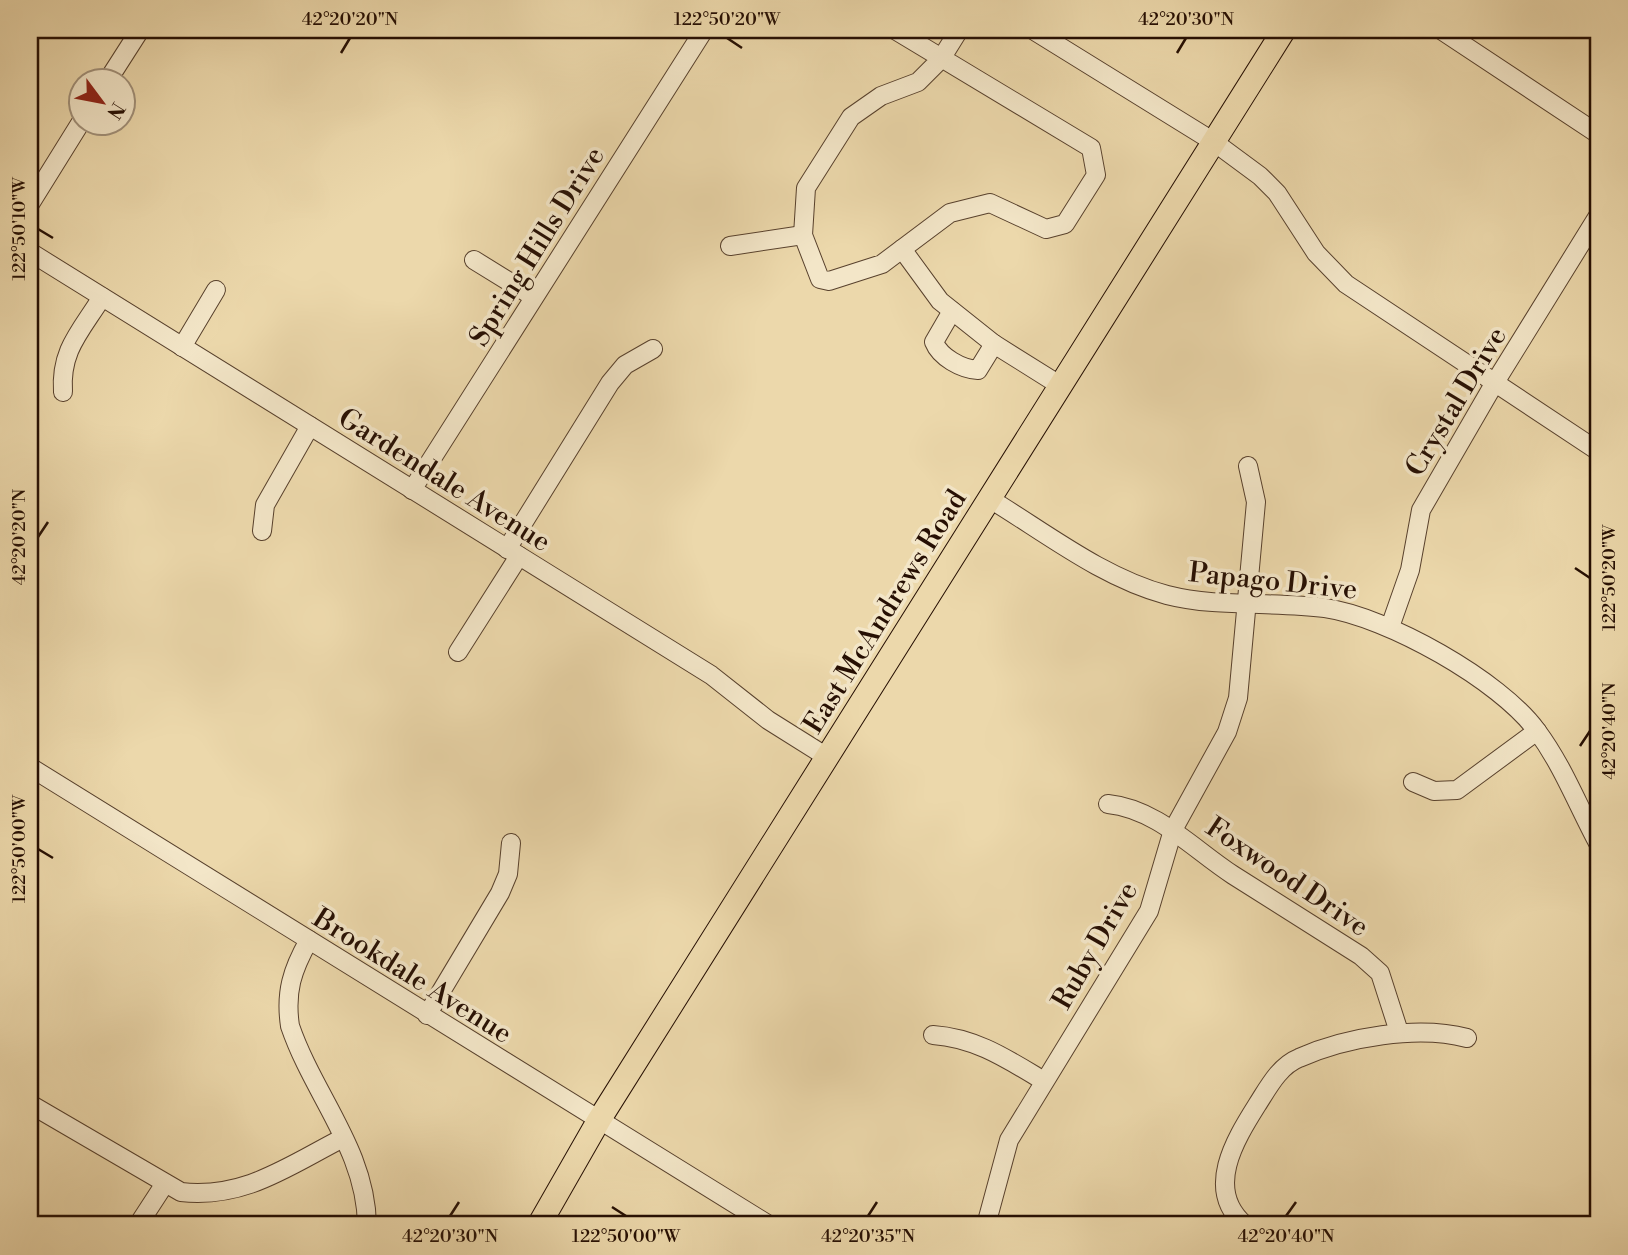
<svg xmlns="http://www.w3.org/2000/svg" width="1628" height="1255" font-family="'Libre Bodoni',serif">
<style>
.lines{fill:none;stroke-linecap:round;stroke-linejoin:round}
.minor-casing{stroke:#58412d;stroke-width:20}
.major-casing{stroke:#260f03;stroke-width:25}
.minor{stroke:#f3e6c8;stroke-width:18}
.major{stroke:#ecd8ab;stroke-width:23}
.ticks{fill:none;stroke:#260f03;stroke-width:2.5}
.labels{text-anchor:middle;stroke-width:7;stroke-linejoin:round;paint-order:stroke}
.street-label{font-size:28px;fill:#260f03;stroke:#f3e6c8}
.neatline{fill:none;stroke:#260f03;stroke-width:2.5}
.ticks-label{font-size:18px;text-anchor:middle;fill:#260f03}
</style>
<rect width="100%" height="100%" fill="#ecd8ab"/>
<filter id="stains"><feTurbulence type="fractalNoise" baseFrequency=".00286" numOctaves="4"/><feColorMatrix values="0 0 0 0 .2 0 0 0 0 .09 0 0 0 0 .02 0 0 0 .5 -.17"/></filter>
<radialGradient id="worn" r=".72"><stop offset=".6" stop-color="#630" stop-opacity="0"/><stop offset="1" stop-color="#630" stop-opacity=".3"/></radialGradient>
<g class="lines">
<defs>
<g id="minor">
<path d="M895,30L1091,148L1096,175L1065,224L1046,229L990,203L950,213L882,264L829,281L820,279L803,235L806,188L851,117L881,96L918,82L941,59L959,30"/>
<path d="M1033,30L1214,142L1260,176L1277,193L1316,253L1346,284L1598,451"/>
<path d="M1441,30L1598,134"/>
<path d="M108,80L140,30"/>
<path d="M30,204L81,122"/>
<path d="M730,246L803,235"/>
<path d="M902,249L940,301L994,344L1061,386"/>
<path d="M30,252L711,675L768,720L827,757"/>
<path d="M474,260L534,297"/>
<path d="M952,311L934,342C940,357 961,369 978,370L994,344"/>
<path d="M182,347L216,290"/>
<path d="M63,392C60,350 81,331 102,297"/>
<path d="M412,490L704,30"/>
<path d="M990,499C1046,533 1103,578 1167,595C1218,608 1273,601 1325,608C1387,617 1500,680 1537,731C1563,766 1578,806 1598,843"/>
<path d="M262,531L265,505L310,426"/>
<path d="M507,549L610,383L625,365L653,349"/>
<path d="M1390,627L1410,570L1421,510L1494,384L1598,216"/>
<path d="M458,652L519,556"/>
<path d="M30,767L769,1225"/>
<path d="M1413,782L1434,791L1457,790L1537,731"/>
<path d="M1108,804C1157,809 1193,849 1233,875C1275,902 1318,929 1361,956L1380,973L1399,1032"/>
<path d="M309,940C292,970 285,992 290,1026C314,1096 366,1150 367,1225"/>
<path d="M427,1015L500,893L508,874L511,843"/>
<path d="M933,1035C976,1038 1007,1059 1044,1081"/>
<path d="M30,1104L181,1192C245,1199 288,1166 343,1138"/>
<path d="M138,1225L164,1185"/>
<path d="M986,1225L1009,1140L1149,911L1173,830L1227,732L1238,698L1256,502L1248,466"/>
<path d="M1245,1225C1204,1190 1235,1140 1257,1105C1268,1088 1279,1066 1299,1058C1346,1037 1418,1025 1467,1038"/>
</g>
<path id="major" d="M539,1225L599,1120L1284,30"/>
</defs>
<use href="#minor" class="minor-casing"/>
<use href="#major" class="major-casing"/>
<use href="#minor" class="minor"/>
<use href="#major" class="major"/>
</g>
<path class="ticks" d="M727,38L742,48M341,53L350,38M1177,53L1186,38M38,229L53,238M38,537L48,522M1575,568L1590,578M1580,746L1590,731M38,849L53,858M612,1207L626,1216M450,1216L459,1202M868,1216L877,1202M1286,1216L1296,1202"/>
<g class="labels">
<g class="street-label">
<text transform="translate(536 246) rotate(-58)" y="10">Spring Hills Drive</text>
<text transform="translate(1455 401) rotate(-59)" y="10">Crystal Drive</text>
<text transform="translate(445 479) rotate(32)" y="10">Gardendale Avenue</text>
<text transform="translate(1273 580) rotate(6)" y="10">Papago Drive</text>
<text transform="translate(884 611) rotate(-58)" y="10">East McAndrews Road</text>
<text transform="translate(1288 876) rotate(34)" y="10">Foxwood Drive</text>
<text transform="translate(1094 945) rotate(-60)" y="10">Ruby Drive</text>
<text transform="translate(413 975) rotate(32)" y="10">Brookdale Avenue</text>
</g>
</g>
<rect width="1628" height="1255" fill="none" stroke="#ecd8ab" stroke-width="77"/>
<g transform="translate(102 102) rotate(122)"><circle r="33" fill="#f3e6c8" stroke="#a19079" stroke-width="2"/>
<path d="M0-5L12 26L0 18L-12 26Z" fill="#8f2418"/>
<text y="-10" font-size="19" font-weight="bold" text-anchor="middle" fill="#260f03">N</text>
</g>
<rect x="38" y="38" width="1552" height="1178" class="neatline"/>
<g class="ticks-label">
<text x="350" y="25">42°20'20"N</text>
<text x="727" y="25">122°50'20"W</text>
<text x="1186" y="25">42°20'30"N</text>
<text transform="translate(19 229) rotate(-90)" y="6">122°50'10"W</text>
<text transform="translate(19 537) rotate(-90)" y="6">42°20'20"N</text>
<text transform="translate(1609 578) rotate(-90)" y="6">122°50'20"W</text>
<text transform="translate(1609 731) rotate(-90)" y="6">42°20'40"N</text>
<text transform="translate(19 849) rotate(-90)" y="6">122°50'00"W</text>
<text x="450" y="1242">42°20'30"N</text>
<text x="626" y="1242">122°50'00"W</text>
<text x="868" y="1242">42°20'35"N</text>
<text x="1286" y="1242">42°20'40"N</text>
</g>
<rect width="100%" height="100%" filter="url(#stains)"/>
<rect width="100%" height="100%" fill="url(#worn)"/>
</svg>
